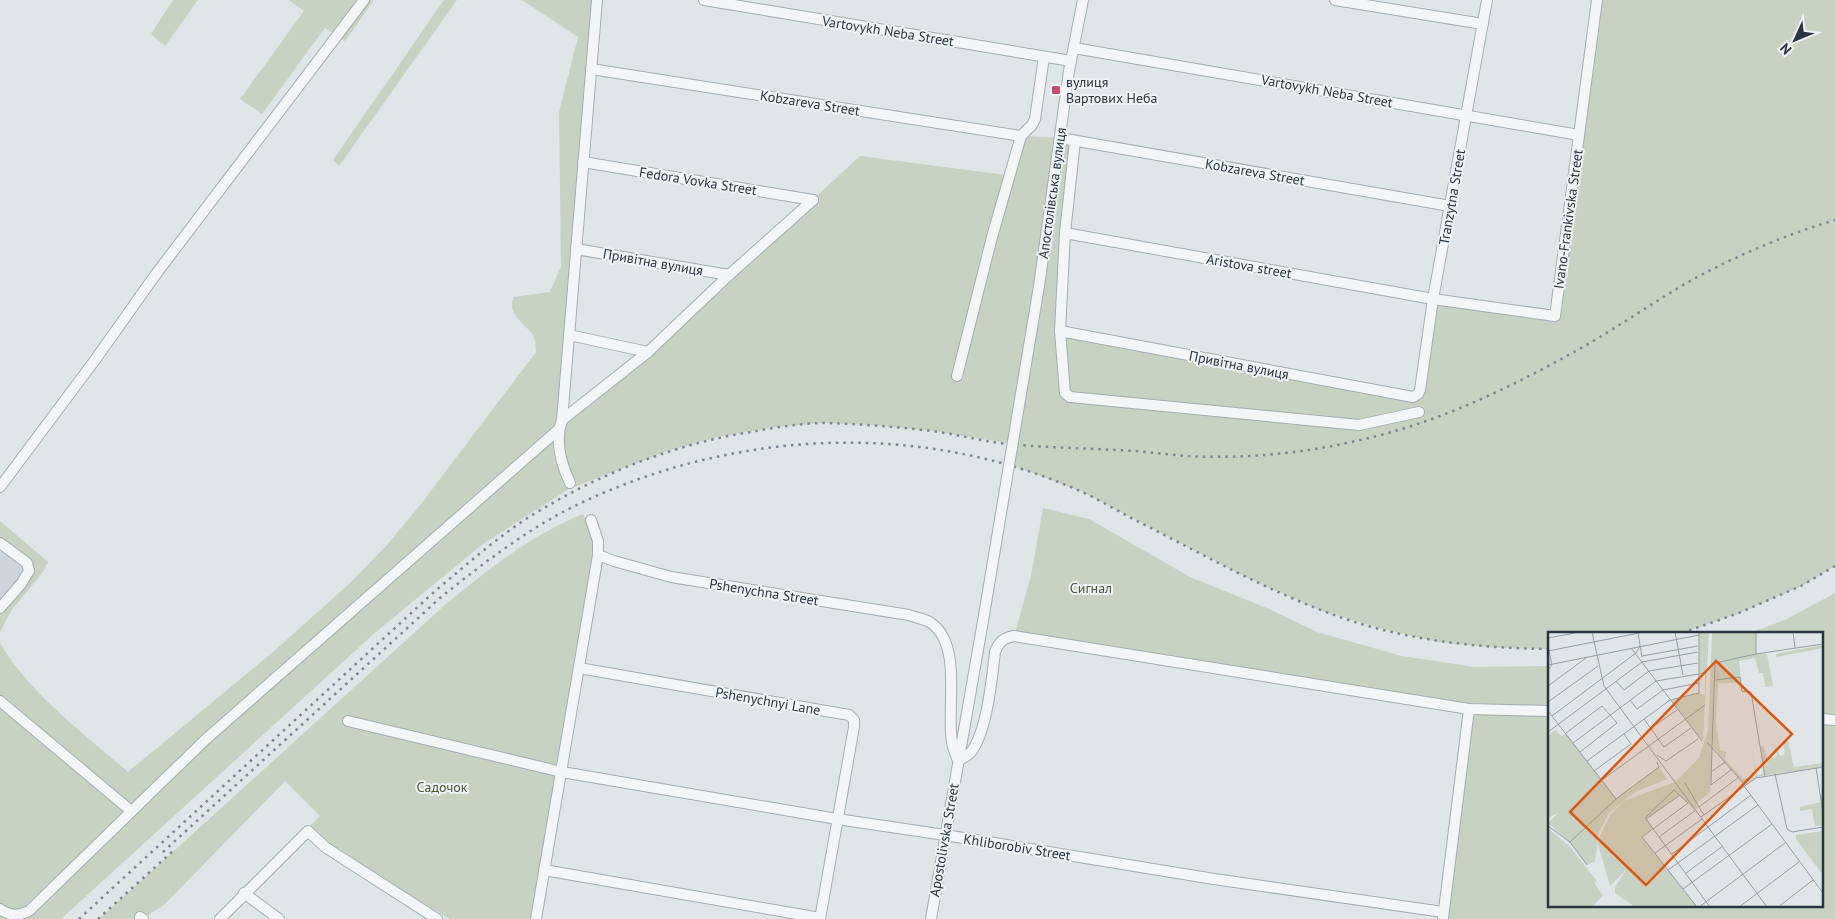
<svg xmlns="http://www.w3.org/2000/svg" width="1835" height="919" font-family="'PT Sans',sans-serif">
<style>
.built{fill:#ced4da}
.green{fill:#c8d2c2}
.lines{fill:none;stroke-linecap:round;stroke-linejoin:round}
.minor-casing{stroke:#a5adb2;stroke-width:12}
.minor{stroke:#f3f5f7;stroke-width:10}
.rail{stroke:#7a8791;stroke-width:2.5;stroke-dasharray:2.5 5;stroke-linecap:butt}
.minor-bridge-casing{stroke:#a5adb2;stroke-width:12;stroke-linecap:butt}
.minor-bridge{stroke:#f3f5f7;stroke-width:10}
.poi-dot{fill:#c84b72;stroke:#eff3f6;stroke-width:2}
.labels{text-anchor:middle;stroke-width:4;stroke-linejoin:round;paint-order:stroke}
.street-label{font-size:14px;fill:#29353f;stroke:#eff3f6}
.poi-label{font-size:14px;fill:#29353f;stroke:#eff3f6;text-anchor:start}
.park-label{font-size:14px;fill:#445a37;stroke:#eff3f6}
.inset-road{fill:none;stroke:#979fa4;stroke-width:1}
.view{fill:#de570f;fill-opacity:0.15;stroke:#de570f;stroke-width:2.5}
.inset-edge{fill:none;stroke:#29353f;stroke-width:2.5}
</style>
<rect width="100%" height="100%" fill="#e0e5e8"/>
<path class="built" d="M0,548L25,565L26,570L0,606Z"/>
<g class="green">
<path d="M173,0H198L165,46L151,34Z"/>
<path d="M289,0H374L345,41L325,28L262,114L240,99L304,11Z"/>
<path d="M444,0H457L339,166L333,160Z"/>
<path d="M522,0H597L562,420L648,352L860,156L1006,175L1021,136L1060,138L1074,150L1060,331L1418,394L1433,299L1555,316L1598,0H1835V219L1832,221H1835V566L1801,586L1739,613L1682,633H1549V649L1500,648L1438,642L1379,628L1322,611L1246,577L1081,491L1009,464L1013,444L933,431L873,425L823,423L776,427L718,437L667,451L569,489L483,544L377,631L61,919H0V643C31,695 83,733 128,772L273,652L350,583L387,545L421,504L536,352C535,346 536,340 533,335C525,324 505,312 514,297L550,292L561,266L559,112L578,37Z"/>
<path d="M1043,508L1089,519L1190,577L1269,609L1317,632L1402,656L1475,667L1549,666V905H1821V633H1750L1785,620L1835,593V919H1443L1469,709L1014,636L1031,576Z"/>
<path d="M583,514C592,527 595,541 595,558L532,919H450L327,846L308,828L320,816L285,781L164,905L142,919H99L446,604C489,569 531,535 583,514Z"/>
<path d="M0,521L48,562L43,572L11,611L0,632V606L25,576V565L0,548Z"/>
</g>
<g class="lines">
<defs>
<g id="minor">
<path d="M704,0L1071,61"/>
<path d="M1335,0L1483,24"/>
<path d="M1074,48L1579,135"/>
<path d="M591,69L1021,136L1032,125L1035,119L1044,57"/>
<path d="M1060,138L1450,206"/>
<path d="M1075,141L1065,233L1060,331L1065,393L1070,397L1359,425L1419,412"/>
<path d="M583,162L813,200"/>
<path d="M1065,233L1433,299L1555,316L1597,0"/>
<path d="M576,249L729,275"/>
<path d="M1039,286L1069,71L1083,0"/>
<path d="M1060,331L1413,397L1418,394L1420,390L1433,299L1487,0"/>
<path d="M569,335L648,352"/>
<path d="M957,376L992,237L1021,136"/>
<path d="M562,420L648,352L729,275L813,200"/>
<path d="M570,483C561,464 555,440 562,420L597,0"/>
<path d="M0,487L95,360L156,274L364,0"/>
<path d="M0,543L27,563L29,571L21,584L0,608"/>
<path d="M598,555L614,561L671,577L909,615C916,618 926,619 931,623C963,645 946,710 952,742C953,749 956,755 958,761"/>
<path d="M579,668L849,715L854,720V727L820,919"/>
<path d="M0,701L130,810"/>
<path d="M1821,719L1835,720"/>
<path d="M348,721L562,772L837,819L945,835L1214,879L1443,912"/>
<path d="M958,761C962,758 968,756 971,752C987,732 992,678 995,652C999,642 1003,638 1014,636L1469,709L1549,711"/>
<path d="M544,870L820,918"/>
<path d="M244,893L279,919"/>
<path d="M0,909C10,916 18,916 29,911L205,740L558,430"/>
<path d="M140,917L143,919"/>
<path d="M1443,918L1469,709"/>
<path d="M220,919L308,831L325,847L437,919"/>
<path d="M536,919L598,555V541L591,520"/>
<path d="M931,919L983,621"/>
</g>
</defs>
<use href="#minor" class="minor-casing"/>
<use href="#minor" class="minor"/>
<g class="rail">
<path d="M1682,633L1739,613L1801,586L1835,566"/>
<path d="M163,852L440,598C485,562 531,526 583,502C739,429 922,421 1080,491C1098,499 1116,510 1133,519C1195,550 1256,585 1321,610C1393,639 1472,648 1549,649"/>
<path d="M79,919L434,592C465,566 495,539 529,517C595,476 668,446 745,433C772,428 800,423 827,423C862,424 897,427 932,431C955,434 977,440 999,443C1044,448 1089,448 1134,451C1152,452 1169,455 1187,456C1241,459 1298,454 1351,442C1430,426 1504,391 1574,352C1618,328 1658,298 1703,274C1741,254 1793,232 1835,220"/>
<path d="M98,919L174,850"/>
</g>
<defs>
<path id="minor-bridge" d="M983,621L1039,286"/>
</defs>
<use href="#minor-bridge" class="minor-bridge-casing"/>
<use href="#minor-bridge" class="minor-bridge"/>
</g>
<rect class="poi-dot" x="1051" y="85" width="10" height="10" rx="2.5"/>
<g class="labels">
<g class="street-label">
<text transform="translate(888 31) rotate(9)" y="5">Vartovykh Neba Street</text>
<text transform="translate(1327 91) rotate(10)" y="5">Vartovykh Neba Street</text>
<text transform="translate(810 103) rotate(9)" y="5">Kobzareva Street</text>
<text transform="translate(1255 172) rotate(10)" y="5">Kobzareva Street</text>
<text transform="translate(698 181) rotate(9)" y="5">Fedora Vovka Street</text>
<text transform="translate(1052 193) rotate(-82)" y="5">Апостолівська вулиця</text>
<text transform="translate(1452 197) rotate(-80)" y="5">Tranzytna Street</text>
<text transform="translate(1568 219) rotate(-82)" y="5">Ivano-Frankivska Street</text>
<text transform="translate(653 262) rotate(10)" y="5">Привітна вулиця</text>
<text transform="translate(1249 266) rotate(10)" y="5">Aristova street</text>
<text transform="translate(1239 365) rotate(11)" y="5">Привітна вулиця</text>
<text transform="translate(764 592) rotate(9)" y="5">Pshenychna Street</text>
<text transform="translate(768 701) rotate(10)" y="5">Pshenychnyi Lane</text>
<text transform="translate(944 840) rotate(-80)" y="5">Apostolivska Street</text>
<text transform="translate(1017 847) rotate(9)" y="5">Khliborobiv Street</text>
</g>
<g class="poi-label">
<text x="1066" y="87">вулиця<tspan x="1066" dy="16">Вартових Неба</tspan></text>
</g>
<g class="park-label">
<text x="1091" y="593">Сигнал</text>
<text x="442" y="792">Садочок</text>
</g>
</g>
<g transform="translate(1548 632)">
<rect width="275" height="275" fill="#e0e5e8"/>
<path d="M151,0H161L155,109L123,69L151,61L157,63V41H151ZM164,0H208V22H219L225,54L214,55L217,54L215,41H211L207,26L191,29L194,58L203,60L194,61L191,51H170L168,90L172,118L178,120L177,127L195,147L208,143L204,117L209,143L215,142L213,114H216L219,126L229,124L227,112L232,124L237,123L235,110L240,109L246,135L275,131V135L213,144L197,153L165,115L162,160L149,171L151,175L146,178L132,163L99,187L105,196L94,205L149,275H87L67,261V255L79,237L62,254L50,212L52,204L62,183L76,169L127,150L151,126L160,98ZM275,13V16L229,25L228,22ZM7,98L14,104L18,101L68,166L111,135L119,147L87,160L61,181L51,200L47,229L39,233L22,211L0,191L10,181L0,186V104ZM272,164H275V193L267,194L264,177L252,179V175L273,170ZM0,196L22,215L49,249L46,251L55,263L44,275H0ZM275,199V243L248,207V203Z" fill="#c8d2c2"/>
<path class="inset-road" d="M44,0L56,54L219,275M127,0L135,43M245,0L247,16M90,1L94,25M0,6L32,0M0,14L4,33L0,38M83,16L154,109M0,19L96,0M208,22L275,12M94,24L150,14M0,33L151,3M167,48L192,45L194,59L203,60L217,144M68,49L76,58L101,39L150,31M0,54L38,26M82,68L89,77L115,58L151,51M0,70L50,34M0,79L68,167M4,84L88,21L92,14M96,87L116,115L143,96M103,96L129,78M0,100L94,30L150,20M18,101L54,74L69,91L32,120M159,110L197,153M25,111L108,49L157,41M164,114L167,31L208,22V0M109,123L118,129L150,107M39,129L122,68L151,61V0M268,136L275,181M46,139L83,112L76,102M163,140L177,130M227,142L239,197L244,200L275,195M54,148L157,73M137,151L151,175M163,153L164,115M163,153L184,137M196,154L275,261M132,163L98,187L162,275M140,171L94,205L149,275M156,183L151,175L191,145M153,185L208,146L275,135M97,186L126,158L140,171M0,194L22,210L39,233M111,205L148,178M22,210L68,167L111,135L109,130M107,221L154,187M124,222L203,163M120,238L210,173M138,241L175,214M135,257L224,192M151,275L237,211M191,275L251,230M230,275L265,248"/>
<path class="view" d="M168,29L244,102L98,253L22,180Z"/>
<rect width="275" height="275" class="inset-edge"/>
</g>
<g transform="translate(1795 40) rotate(226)" stroke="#eff3f6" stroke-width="4" paint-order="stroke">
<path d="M0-4L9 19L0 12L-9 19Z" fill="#29353f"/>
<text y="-8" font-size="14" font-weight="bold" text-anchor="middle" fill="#29353f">N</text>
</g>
</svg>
